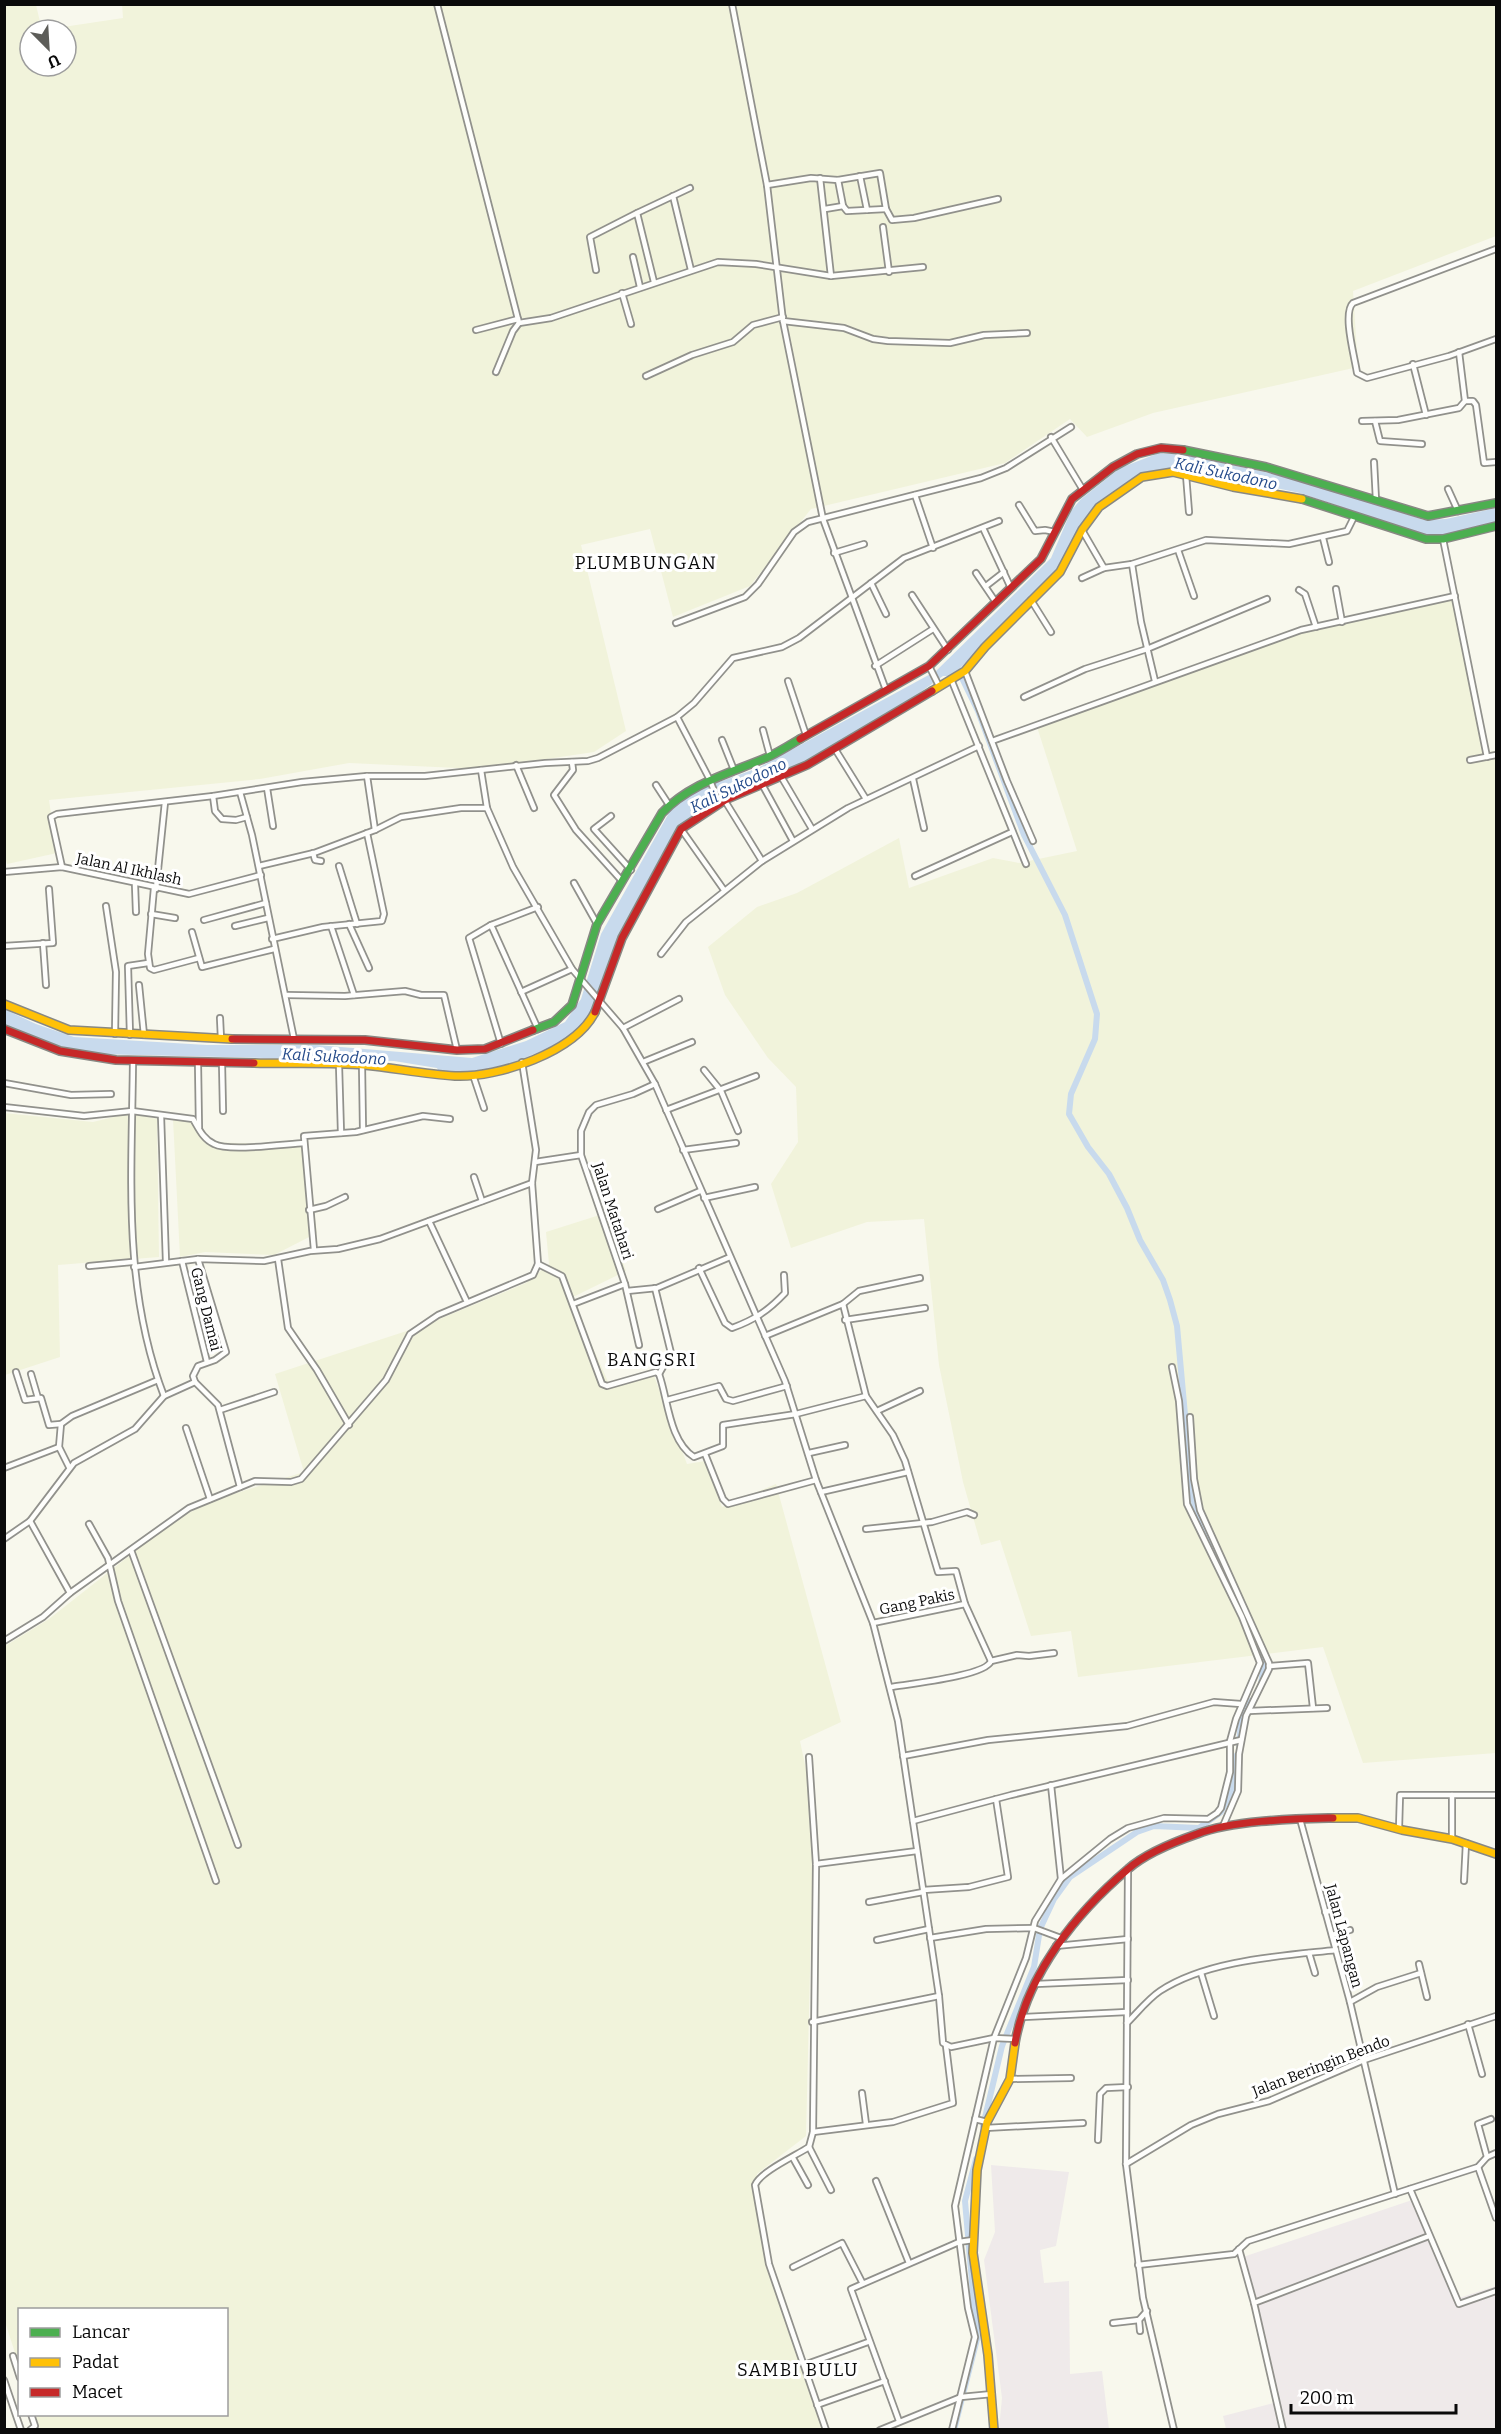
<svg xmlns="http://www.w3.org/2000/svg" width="1501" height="2434" font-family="Bitter,serif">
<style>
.industrial{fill:#efeaea}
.farmland{fill:#f1f3db}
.water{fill:#c8daed}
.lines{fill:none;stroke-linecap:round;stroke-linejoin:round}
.canal{stroke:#c8daed;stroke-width:6}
.river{stroke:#c8daed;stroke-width:10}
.street-casing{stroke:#91918c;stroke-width:8}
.fast-casing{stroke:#888883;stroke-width:10}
.slow-casing{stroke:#888883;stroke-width:10}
.jam-casing{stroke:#888883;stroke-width:10}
.street{stroke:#fefefc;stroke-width:4.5}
.fast{stroke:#4caf50;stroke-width:7}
.slow{stroke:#ffc107;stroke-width:7}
.jam{stroke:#c62828;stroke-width:7}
.labels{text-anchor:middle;stroke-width:6;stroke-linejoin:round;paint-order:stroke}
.street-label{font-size:15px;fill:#0a0a0a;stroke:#fff}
.water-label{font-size:16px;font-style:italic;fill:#244a8a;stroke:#fff}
.quarter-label{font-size:18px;letter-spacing:1.5px;fill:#0a0a0a;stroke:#fff}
</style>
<rect width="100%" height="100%" fill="#f8f8ed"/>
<g class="industrial">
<path d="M991,2165L1069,2172L1056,2246L1040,2250L1044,2283L1069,2281L1070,2374L1102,2371L1109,2429H999L1002,2398L984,2260L995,2232Z"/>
<path d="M1418,2198L1459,2298L1496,2286V2429H1226L1223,2416L1274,2403L1243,2257Z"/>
</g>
<g class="farmland">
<path d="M122,4L1496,5V236L1353,291L1358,367L1153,413L1087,437L1070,419L1005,463L811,509L750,586L673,617L650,529L581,545L626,731L594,752L479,769L349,763L260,779L49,800L57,853L7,864L4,852V5H36L42,30H30V66H66V30H43L123,18Z"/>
<path d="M1452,600L1487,752L1496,751V1753L1363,1763L1323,1647L1078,1677L1071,1631L1031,1636L1000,1540L981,1545L963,1482L939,1365L924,1219L867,1222L791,1248L771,1184L798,1142L796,1087L768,1058L725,995L708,947L757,907L797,893L899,838L909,888L993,858L1019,863L1077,851L1037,727L1282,637Z"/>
<path d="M4,1113L93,1122L130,1113L157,1119L159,1257L58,1265L60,1357L5,1375Z"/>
<path d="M173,1119L192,1120L205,1142L306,1145L317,1233L274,1255L205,1252L180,1257Z"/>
<path d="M606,1213L626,1271L571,1298L609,1384L653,1373L687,1464L705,1461L722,1507L776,1484L841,1722L800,1741L814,1807L806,2136L757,2174L769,2255L826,2429H40L35,2415L226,2414V2310H20L19,2365L5,2322V1646L49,1619L176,1519L217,1499L304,1472L275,1374L425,1325L526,1283L549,1264L546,1232Z"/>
</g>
<path class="water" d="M1159,453L1184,455L1307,481L1424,520L1446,519L1496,508V523L1462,533L1436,537L1424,535L1300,493L1183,469L1151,471L1121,486L1101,500L1079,528L1055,576L952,676H943L900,707L790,772L744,790L679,827L616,944L602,993L588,1021L559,1044L504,1066L455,1071L394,1061L92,1054L53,1044L5,1025L4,1009L36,1024L74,1037L207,1045H317L472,1058L526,1041L565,1022L581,999L601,934L670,811L696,790L758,768L936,671L1051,558L1071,511L1081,499L1120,468Z"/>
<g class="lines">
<g class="canal">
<path d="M959,672L978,711L1024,835L1065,915L1097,1014L1095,1039L1071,1094L1069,1114L1088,1147L1109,1174L1127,1208L1140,1240L1163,1280L1170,1300L1177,1326L1188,1448L1189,1479L1198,1520L1261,1651L1264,1663L1261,1684"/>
<path d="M1239,1745L1241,1720L1251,1701"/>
<path d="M983,2126L1002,2046L1034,1967L1040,1929L1054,1899L1070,1877L1137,1832L1154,1826L1199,1828L1221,1812L1234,1785L1237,1755"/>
<path d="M954,2430L977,2339L965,2201L976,2159"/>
</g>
<path class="river" d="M442,1067L460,1072L488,1066"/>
<defs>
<g id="street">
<path d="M437,4L519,323"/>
<path d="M732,4L767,185L783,321L823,519L886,690"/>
<path d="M860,176L867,210"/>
<path d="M820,178L831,276"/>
<path d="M838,180L843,206"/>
<path d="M767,185L811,178L838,180L880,173L886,209L892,220L914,218L998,199"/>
<path d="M673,196L691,270"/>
<path d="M825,209L843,206L847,211L886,209"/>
<path d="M637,213L690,188"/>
<path d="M883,227L889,272"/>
<path d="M1496,249L1353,303C1342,313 1355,358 1357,373L1367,378L1449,356L1496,339"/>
<path d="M633,257L640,287"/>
<path d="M596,270L590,237L637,213L654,282"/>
<path d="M622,293L631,324"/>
<path d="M783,321L844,328L873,339L888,341L950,343L984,335L1027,333"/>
<path d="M476,330L518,319"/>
<path d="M1413,364L1426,415"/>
<path d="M496,372L513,331L519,323L551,318L718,262L756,264L831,276L923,267"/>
<path d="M646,376L692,355L733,342L753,325L783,317"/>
<path d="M1465,401H1473L1476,405L1484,463L1496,462"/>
<path d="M1362,421L1398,420L1459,408L1465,401L1459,352"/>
<path d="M1375,421L1380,441L1422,444"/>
<path d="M1051,437L1083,490"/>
<path d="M1374,462L1376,500"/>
<path d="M1186,475L1189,512"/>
<path d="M1448,489L1458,511"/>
<path d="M915,495L933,548"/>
<path d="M1019,505L1035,531L1045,530L1055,532"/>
<path d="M983,528L1010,586"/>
<path d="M1082,530L1104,568"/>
<path d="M1323,538L1329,562"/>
<path d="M1443,539L1487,757"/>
<path d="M1178,550L1194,596"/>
<path d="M834,553L864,544"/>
<path d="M1132,564L1141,622L1155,681"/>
<path d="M976,573L995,601"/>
<path d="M1082,578L1104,568L1132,564L1206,540L1289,544L1347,531L1354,517"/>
<path d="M871,583L886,614"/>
<path d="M986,586L1004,572"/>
<path d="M1336,589L1342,622"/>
<path d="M1299,590L1305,594L1316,627"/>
<path d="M912,595L948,650"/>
<path d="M1031,600L1051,632"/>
<path d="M676,623L745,597L758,584L794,532L808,522L981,478L1006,468L1071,427"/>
<path d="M875,666L933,629"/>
<path d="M929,666L939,686"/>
<path d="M965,671L1007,781L1033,841"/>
<path d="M951,679L1026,864"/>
<path d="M788,681L806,735"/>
<path d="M1024,697L1085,669L1147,649L1267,599"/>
<path d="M677,717L710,780"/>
<path d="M763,730L770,756"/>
<path d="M722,740L734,770"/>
<path d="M992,741L1301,630L1455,596"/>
<path d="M835,749L866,799"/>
<path d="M1470,760L1496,755"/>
<path d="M572,762L573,770L554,795L576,830L622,881"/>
<path d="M516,765L534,808"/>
<path d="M481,770L487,808L513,867L572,969L623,1028L655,1084L785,1381L816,1480L873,1623L898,1721L939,1996L943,2043L951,2047L994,2038L1016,2039"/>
<path d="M367,776L375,830"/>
<path d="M782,778L812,829"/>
<path d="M913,779L924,828"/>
<path d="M711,783L719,803"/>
<path d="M656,785L669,805"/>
<path d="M763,786L793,841"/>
<path d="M267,788L273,826"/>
<path d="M240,792L252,835L294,1039"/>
<path d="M213,796L215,811L222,819L236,820L247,817"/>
<path d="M725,801L762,861"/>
<path d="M611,816L594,829L631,870"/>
<path d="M681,829L724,890"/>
<path d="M313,853L315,860L321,861"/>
<path d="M259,866L314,853L375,830L401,817L461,808H487"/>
<path d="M339,866L357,924"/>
<path d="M62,867L51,817L57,814L213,796L302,782L367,776H425L545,763L588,761L598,758L677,717L694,703L733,658L782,647L799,638L904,558L999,521"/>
<path d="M4,872L62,867L189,894L261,875"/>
<path d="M915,876L1012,832"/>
<path d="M574,883L597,924"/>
<path d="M135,885L136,912"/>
<path d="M154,888L148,954L150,968L154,970L199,958"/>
<path d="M156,889L165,802"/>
<path d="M106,906L116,972L115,1034"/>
<path d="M151,914L175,918"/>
<path d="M204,920L266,903"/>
<path d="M349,924L369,968"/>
<path d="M491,925L538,1029"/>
<path d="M235,926L268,918"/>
<path d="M331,926L354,995"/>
<path d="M192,932L202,967L274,949"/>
<path d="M272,939L323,927L382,921L384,914L367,833"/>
<path d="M43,943L46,985"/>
<path d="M4,946L53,943L49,889"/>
<path d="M661,954L686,922L762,861L848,808L979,746"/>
<path d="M139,985L144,1035"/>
<path d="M521,992L572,969"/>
<path d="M287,995L345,996L405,991L421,995H444L457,1050"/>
<path d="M220,1018L221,1039"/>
<path d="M623,1028L679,999"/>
<path d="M130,1035L128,966L148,963"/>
<path d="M501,1044L469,938L491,925L538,907"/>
<path d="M133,1060C132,1174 122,1287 164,1396"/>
<path d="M643,1062L692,1042"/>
<path d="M198,1063L199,1128"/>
<path d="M222,1063L223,1111"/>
<path d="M339,1065L341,1133"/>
<path d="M362,1065L363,1130"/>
<path d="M704,1070L721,1091L738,1131"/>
<path d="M473,1075L484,1108"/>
<path d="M4,1083L71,1095L111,1094"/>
<path d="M4,1107L84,1116L132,1111L193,1119C199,1129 203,1139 214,1144C229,1152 285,1144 304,1143"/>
<path d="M666,1110L756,1076"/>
<path d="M161,1116L166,1262"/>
<path d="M683,1150L736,1143"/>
<path d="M535,1162L581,1155"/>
<path d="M474,1177L482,1201"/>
<path d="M704,1198L755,1187"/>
<path d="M658,1209L700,1191"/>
<path d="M309,1210L326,1206L345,1197"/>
<path d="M429,1221L467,1302"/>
<path d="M314,1250L304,1136L356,1132L423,1116L450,1119"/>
<path d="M198,1259L226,1352L215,1360L198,1366L193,1376L195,1382L218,1405L240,1487"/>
<path d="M278,1259L288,1328L317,1370L349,1425"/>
<path d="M182,1261L207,1362"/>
<path d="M538,1264L562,1276L602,1384L607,1386L656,1372L659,1374C668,1399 669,1441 694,1457L723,1446V1425L796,1414L866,1396"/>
<path d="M89,1266L132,1262"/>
<path d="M134,1267L198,1259L264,1261L310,1251L338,1249L380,1239L532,1183"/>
<path d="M699,1268L725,1323L732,1328C754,1320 768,1311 785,1293L784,1275"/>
<path d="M655,1288L671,1353L659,1374"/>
<path d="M627,1291L657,1288L730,1257"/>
<path d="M573,1304L625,1284"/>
<path d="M843,1304L859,1291L920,1278"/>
<path d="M845,1320L925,1308"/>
<path d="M765,1336L843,1304L866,1396L893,1435L905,1461L938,1572L956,1571L965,1604L991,1661"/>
<path d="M639,1345L625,1284L581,1155V1131L589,1112L596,1105L633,1094L655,1084"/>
<path d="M16,1372L25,1400L41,1398L49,1425L61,1424"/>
<path d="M31,1374L38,1398"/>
<path d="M667,1400L719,1386L726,1399L733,1401L787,1386"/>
<path d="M220,1410L274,1392"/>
<path d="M877,1411L920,1391"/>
<path d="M1190,1417L1194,1479L1200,1510L1269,1663V1669L1246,1716L1239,1754L1238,1791L1223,1826"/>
<path d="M186,1428L210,1499"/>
<path d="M809,1453L845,1445"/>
<path d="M705,1454L723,1499L728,1504L816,1480"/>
<path d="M69,1467L59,1447L61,1424L72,1416L158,1380"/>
<path d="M4,1468L59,1447"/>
<path d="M821,1492L908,1472"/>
<path d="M30,1521L70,1593"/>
<path d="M89,1524L108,1558L118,1601L216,1881"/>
<path d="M866,1529L932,1522L967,1512L974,1515"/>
<path d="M4,1539L30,1521L74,1463L135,1429L164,1396L195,1382"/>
<path d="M131,1550L238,1845"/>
<path d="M873,1623L965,1604"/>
<path d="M4,1641L43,1617L70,1593L189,1508L255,1481L291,1482L301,1479L386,1380L410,1334L438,1315L533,1275L538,1264L532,1183L536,1150L522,1062"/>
<path d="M1269,1666L1308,1663L1313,1708"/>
<path d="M891,1687C909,1684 986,1676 991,1661L1017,1655L1029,1656L1054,1653"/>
<path d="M1249,1711L1327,1708"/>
<path d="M903,1756L988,1740L1127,1726L1214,1702L1241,1704"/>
<path d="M809,1757L816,1864L813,2132L809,2147C795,2156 760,2172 755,2185L769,2264L826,2430"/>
<path d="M1051,1785L1061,1879"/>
<path d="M1452,1795V1839"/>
<path d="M1300,1819L1350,2002L1395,2194"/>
<path d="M913,1821L1011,1795L1241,1740"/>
<path d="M1399,1829L1400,1795H1496"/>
<path d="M816,1864L917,1851"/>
<path d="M1128,1870L1126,2164L1143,2298L1174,2430"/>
<path d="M1464,1881L1466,1843"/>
<path d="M923,1890L969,1887L1008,1877L996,1799"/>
<path d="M869,1902L923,1892"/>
<path d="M1325,1912L1334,1910"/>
<path d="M1332,1935L1350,1930"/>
<path d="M930,1938L986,1929L1034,1928L1061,1938"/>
<path d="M877,1940L929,1929"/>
<path d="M1056,1946L1128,1939"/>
<path d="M1309,1953L1315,1973"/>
<path d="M1419,1964L1427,1997"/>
<path d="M1201,1973L1214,2016"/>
<path d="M1036,1984L1128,1980"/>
<path d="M1350,2002L1377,1987L1421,1973"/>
<path d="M1024,2017L1127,2012"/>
<path d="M812,2022L939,1996"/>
<path d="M1127,2023C1137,2013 1148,1999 1160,1991C1207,1960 1281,1956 1336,1950"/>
<path d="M1468,2024L1482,2074"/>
<path d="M1010,2079L1071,2078"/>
<path d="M862,2093L866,2124"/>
<path d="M975,2119L987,2122"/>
<path d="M985,2128L1083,2123"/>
<path d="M813,2132L893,2122L953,2103L946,2046"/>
<path d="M1098,2140L1100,2094L1106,2088L1128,2087"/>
<path d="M809,2147L831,2190"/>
<path d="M1487,2157L1496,2153"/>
<path d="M793,2158L808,2185"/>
<path d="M1126,2164L1191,2125L1218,2114L1269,2101L1364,2060L1496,2016"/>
<path d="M1478,2167L1496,2218"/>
<path d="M876,2181L909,2263"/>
<path d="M1410,2189L1459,2304L1496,2291"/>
<path d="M1239,2249L1254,2303"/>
<path d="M1138,2265L1234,2254L1248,2241L1478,2167L1487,2157L1478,2124L1491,2119"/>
<path d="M793,2267L842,2243L862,2282"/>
<path d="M1113,2323L1139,2320"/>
<path d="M1140,2331L1139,2320L1147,2311"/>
<path d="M13,2356L20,2378"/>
<path d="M804,2365L868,2342"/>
<path d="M4,2380L21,2430"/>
<path d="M817,2405L885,2381"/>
<path d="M899,2421L851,2289L959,2242L973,2240"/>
<path d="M30,2430L35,2426L31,2414"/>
<path d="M880,2430L961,2397L992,2394"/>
<path d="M952,2430L975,2337L968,2308L955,2206L994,2038L1026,1958L1035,1921L1061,1879L1110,1839L1128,1828L1164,1818L1208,1819L1217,1813L1221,1808L1230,1772V1741L1236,1719L1260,1663L1242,1617L1187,1504L1179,1401L1172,1367"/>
<path d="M1283,2430L1254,2303L1429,2236"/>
</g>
<g id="fast">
<path d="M1183,450L1266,467L1428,516L1496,503"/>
<path d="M1302,499L1426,539H1443L1496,526"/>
<path d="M533,1030L554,1022L572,1005L597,924L662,813C690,783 731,773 768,757C779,752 790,745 800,739"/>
</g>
<g id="slow">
<path d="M932,691L965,671L985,647L1060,572L1082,530L1099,507L1142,477L1173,472L1233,487L1302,499"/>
<path d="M4,1004L69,1030L232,1039"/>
<path d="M254,1063C291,1064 328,1062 364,1065C394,1068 425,1074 455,1076C498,1078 575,1052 595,1012"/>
<path d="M1333,1818H1358L1402,1830L1452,1839L1496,1854"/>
<path d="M994,2430L988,2355L973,2253L977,2170L987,2122L1010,2079L1015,2043"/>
</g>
<g id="jam">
<path d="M800,739L929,666L1041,559L1072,499L1113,467L1137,454L1161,448L1183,450"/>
<path d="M595,1012L622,938L681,829L725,800L807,765L932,691"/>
<path d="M4,1029L60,1051L116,1060L254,1063"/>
<path d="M232,1039L365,1040L457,1050L485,1049L533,1030"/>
<path d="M1015,2043C1027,1974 1076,1913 1128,1869C1146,1853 1174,1842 1197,1834C1233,1820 1294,1819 1333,1818"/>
</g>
</defs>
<use href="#street" class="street-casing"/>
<use href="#fast" class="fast-casing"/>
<use href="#slow" class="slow-casing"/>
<use href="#jam" class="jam-casing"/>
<use href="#street" class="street"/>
<use href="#fast" class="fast"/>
<use href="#slow" class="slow"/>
<use href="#jam" class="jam"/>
</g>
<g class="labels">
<g class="street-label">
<text transform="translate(129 869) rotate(12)" y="5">Jalan Al Ikhlash</text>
<text transform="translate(613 1211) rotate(72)" y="5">Jalan Matahari</text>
<text transform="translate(206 1309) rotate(76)" y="5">Gang Damai</text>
<text transform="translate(917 1602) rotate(-12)" y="5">Gang Pakis</text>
<text transform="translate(1344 1936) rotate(75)" y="5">Jalan Lapangan</text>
<text transform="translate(1321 2066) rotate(-21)" y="5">Jalan Beringin Bendo</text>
</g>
<g class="water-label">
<text transform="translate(1226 473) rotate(12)" y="6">Kali Sukodono</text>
<text transform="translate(738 785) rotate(-26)" y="6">Kali Sukodono</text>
<text transform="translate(334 1056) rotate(3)" y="6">Kali Sukodono</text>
</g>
<g class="quarter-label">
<text x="646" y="569">PLUMBUNGAN</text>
<text x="652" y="1366">BANGSRI</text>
<text x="798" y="2376">SAMBI BULU</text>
</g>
</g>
<rect width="1501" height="2434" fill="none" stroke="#0a0a0a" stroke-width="12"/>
<rect x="18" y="2308" width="210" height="108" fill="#ffffff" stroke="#9d9d9d" stroke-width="1.5"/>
<rect x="30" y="2328" width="30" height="9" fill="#4caf50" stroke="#9d9d9d" stroke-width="1.5"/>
<text x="72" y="2338" font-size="18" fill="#0a0a0a">Lancar</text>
<rect x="30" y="2358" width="30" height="9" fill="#ffc107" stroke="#9d9d9d" stroke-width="1.5"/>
<text x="72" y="2368" font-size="18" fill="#0a0a0a">Padat</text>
<rect x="30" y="2388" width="30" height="9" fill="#c62828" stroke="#9d9d9d" stroke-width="1.5"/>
<text x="72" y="2398" font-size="18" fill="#0a0a0a">Macet</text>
<g transform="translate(48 48) rotate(156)"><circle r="28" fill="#ffffff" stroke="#9d9d9d" stroke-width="1.5"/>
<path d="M0-4.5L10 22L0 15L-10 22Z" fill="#5d5d59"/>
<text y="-9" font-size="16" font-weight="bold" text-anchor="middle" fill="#0a0a0a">U</text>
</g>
<path d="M1291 2404v9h165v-9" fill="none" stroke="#0a0a0a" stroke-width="3"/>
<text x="1300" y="2404" font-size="18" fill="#0a0a0a" stroke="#ffffff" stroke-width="4.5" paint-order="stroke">200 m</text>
</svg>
